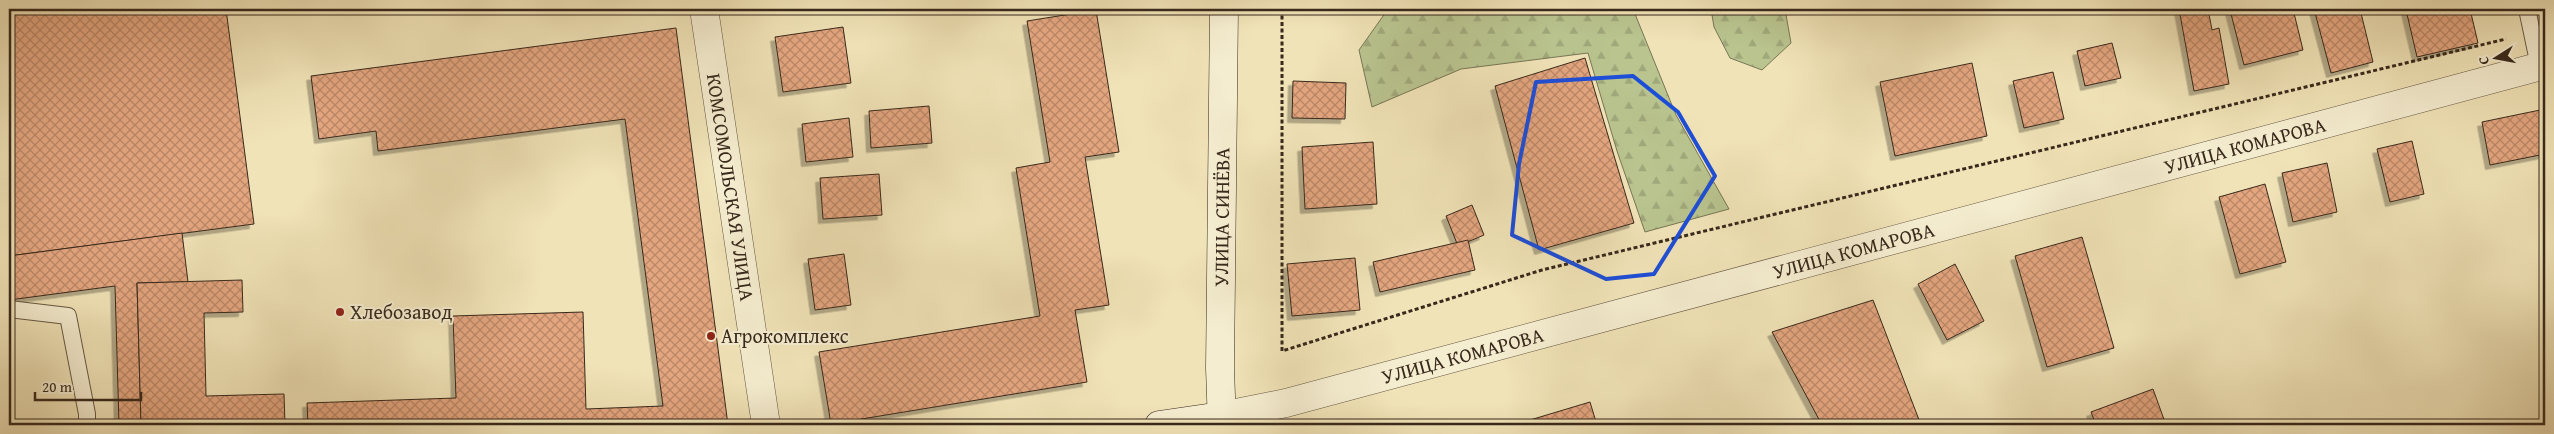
<svg xmlns="http://www.w3.org/2000/svg" width="2554" height="434" font-family="'Gentium Book Plus',serif">
<style>
.forest{fill:url(#forest-firs);stroke:#787656}
.building{fill:url(#building-cross-hatch);stroke:#38291c;filter:url(#shadow)}
.lines{fill:none;stroke-linecap:round;stroke-linejoin:round}
.service-casing{stroke:#665843;stroke-width:18}
.minor-casing{stroke:#665843;stroke-width:29}
.secondary-casing{stroke:#38291c;stroke-width:29}
.path{stroke:#38291c;stroke-width:3;stroke-dasharray:4 2.5;stroke-linecap:butt}
.service{stroke:#f5edd0;stroke-width:16}
.minor{stroke:#f5edd0;stroke-width:28}
.secondary{stroke:#f5edd0;stroke-width:28}
.marked{fill:none;stroke:#1d4ed8;stroke-width:4;stroke-linejoin:round}
.poi-dot{fill:#8f2418;stroke:#f5edd0;stroke-width:2}
.labels{text-anchor:middle;stroke-width:4;stroke-linejoin:round;paint-order:stroke}
.street-label{font-size:20px;fill:#38291c;stroke:#f5edd0}
.poi-label{font-size:20px;fill:#38291c;stroke:#f5edd0;text-anchor:start}
</style>
<defs>
<pattern id="forest-firs" width="22" height="20" patternUnits="userSpaceOnUse" patternTransform="scale(1.25)"><rect width="22" height="20" fill="#b9c48f"/><path d="M5 1l3.5 6h-7zM16 11l3.5 6h-7z" fill="#a0a87b"/></pattern>
<pattern id="building-cross-hatch" width="8" height="8" patternUnits="userSpaceOnUse" patternTransform="scale(1.25)"><rect width="8" height="8" fill="#e4a67f"/><path d="M0 0l8 8M0 8l8-8" fill="none" stroke="#ba8767"/></pattern>
<filter id="shadow"><feDropShadow dx="-4.5" dy="4.5" stdDeviation="0" flood-color="#0004"/></filter>
</defs>
<rect width="100%" height="100%" fill="#f0e3b7"/>
<filter id="stains"><feTurbulence type="fractalNoise" baseFrequency=".004" numOctaves="4"/><feColorMatrix values="0 0 0 0 .2 0 0 0 0 .09 0 0 0 0 .02 0 0 0 .5 -.17"/></filter>
<radialGradient id="worn" r=".72"><stop offset=".6" stop-color="#630" stop-opacity="0"/><stop offset="1" stop-color="#630" stop-opacity=".3"/></radialGradient>
<g class="forest">
<path d="M1388,9H1633L1676,115L1729,209L1645,232L1617,151L1588,53L1461,69L1372,107L1359,50Z"/>
<path d="M1711,9H1785L1791,43L1762,70L1730,58L1714,27Z"/>
</g>
<g class="building">
<path d="M9,9H226L254,224L9,256Z"/>
<path d="M2179,9H2208L2212,30L2219,28L2229,84L2194,91Z"/>
<path d="M2234,9H2293L2303,50L2244,65L2230,10Z"/>
<path d="M2314,9H2360L2373,62L2331,73Z"/>
<path d="M2411,9H2470L2478,43L2417,57L2406,10Z"/>
<path d="M1096,10L1119,152L1085,157L1109,305L1075,310L1087,382L831,424L819,352L1040,316L1016,168L1050,162L1027,21Z"/>
<path d="M843,27L851,83L783,92L775,37Z"/>
<path d="M676,28L728,425H308L307,403L456,398L453,316L583,312L586,409L663,406L625,119L378,151L376,131L319,139L311,76Z"/>
<path d="M2112,43L2121,78L2085,86L2077,51Z"/>
<path d="M1585,58L1634,223L1539,250L1495,86Z"/>
<path d="M1972,63L1987,136L1895,156L1880,82Z"/>
<path d="M2053,72L2064,119L2024,128L2013,81Z"/>
<path d="M1293,81L1346,83L1345,119L1292,118Z"/>
<path d="M929,106L932,143L871,148L869,111Z"/>
<path d="M2545,109V154L2490,165L2482,122Z"/>
<path d="M849,118L853,157L806,162L802,124Z"/>
<path d="M2412,141L2424,194L2390,202L2377,149Z"/>
<path d="M1373,142L1377,204L1305,209L1302,147Z"/>
<path d="M2327,163L2337,212L2293,222L2282,173Z"/>
<path d="M879,174L882,215L823,219L820,178Z"/>
<path d="M2265,184L2286,262L2240,274L2219,197Z"/>
<path d="M1472,205L1484,235L1458,246L1446,216Z"/>
<path d="M182,233L188,282L137,283L141,425H117H119L115,286L9,300V256Z"/>
<path d="M2082,237L2114,348L2047,367L2015,256Z"/>
<path d="M1468,240L1475,270L1380,292L1373,262Z"/>
<path d="M844,254L851,305L815,310L808,259Z"/>
<path d="M1355,258L1360,310L1292,316L1287,264Z"/>
<path d="M1955,264L1984,321L1947,340L1918,284Z"/>
<path d="M242,280L243,312L204,313L206,396L284,394L285,425H141L137,283Z"/>
<path d="M1873,300L1921,425H1822L1772,332Z"/>
<path d="M2153,389L2166,425H2096L2091,412Z"/>
<path d="M1590,402L1597,425H1511L1530,420Z"/>
<path d="M79,421V425H9V423Z"/>
</g>
<g class="lines">
<defs>
<g id="service">
<path d="M2527,9L2539,66"/>
<path d="M9,309L68,316L87,414V425"/>
</g>
<g id="minor">
<path id="s1" d="M704,9L766,425"/>
<path id="s2" d="M1221,416L1286,403L2545,65"/>
</g>
<g id="secondary">
<path d="M1159,425L1221,416"/>
<path id="s3" d="M1222,425L1220,368L1224,9"/>
</g>
</defs>
<use href="#service" class="service-casing"/>
<use href="#minor" class="minor-casing"/>
<use href="#secondary" class="secondary-casing"/>
<path class="path" d="M1282,9V351L1542,270L2506,39"/>
<use href="#service" class="service"/>
<use href="#minor" class="minor"/>
<use href="#secondary" class="secondary"/>
</g>
<path class="marked" d="M1633,76L1678,112L1715,176L1654,274L1606,279L1512,235L1519,164L1536,82Z"/>
<g class="poi-dot">
<circle cx="340" cy="312" r="5"/>
<circle cx="711" cy="336" r="5"/>
</g>
<g class="labels">
<g class="street-label">
<text dy="7" stroke="none"><textPath href="#s2" startOffset="1059">УЛИЦА КОМАРОВА</textPath></text>
<text dy="7" stroke="none"><textPath href="#s1" startOffset="180">КОМСОМОЛЬСКАЯ УЛИЦА</textPath></text>
<text dy="7" stroke="none"><textPath href="#s3" startOffset="208">УЛИЦА СИНЁВА</textPath></text>
<text dy="7" stroke="none"><textPath href="#s2" startOffset="654">УЛИЦА КОМАРОВА</textPath></text>
<text dy="7" stroke="none"><textPath href="#s2" startOffset="249">УЛИЦА КОМАРОВА</textPath></text>
</g>
<g class="poi-label">
<text x="350" y="319">Хлебозавод</text>
<text x="721" y="343">Агрокомплекс</text>
</g>
</g>
<rect width="2554" height="434" fill="none" stroke="#f0e3b7" stroke-width="30"/>
<rect x="10" y="10" width="2534" height="414" fill="none" stroke="#38291c" stroke-width="2.5"/>
<rect x="15" y="15" width="2524" height="404" fill="none" stroke="#38291c"/>
<g transform="translate(2496 58) rotate(259)" stroke="#f5edd0" stroke-width="4" paint-order="stroke">
<path d="M0-4L9 19L0 12L-9 19Z" fill="#38291c"/>
<text y="-8" font-size="14" font-weight="bold" text-anchor="middle" fill="#38291c">С</text>
</g>
<path d="M35 392v8h106v-8" fill="none" stroke="#38291c" stroke-width="2.5"/>
<text x="42" y="392" font-size="15" fill="#38291c" stroke="#f5edd0" stroke-width="4" paint-order="stroke">20 m</text>
<rect width="100%" height="100%" filter="url(#stains)"/>
<rect width="100%" height="100%" fill="url(#worn)"/>
</svg>
